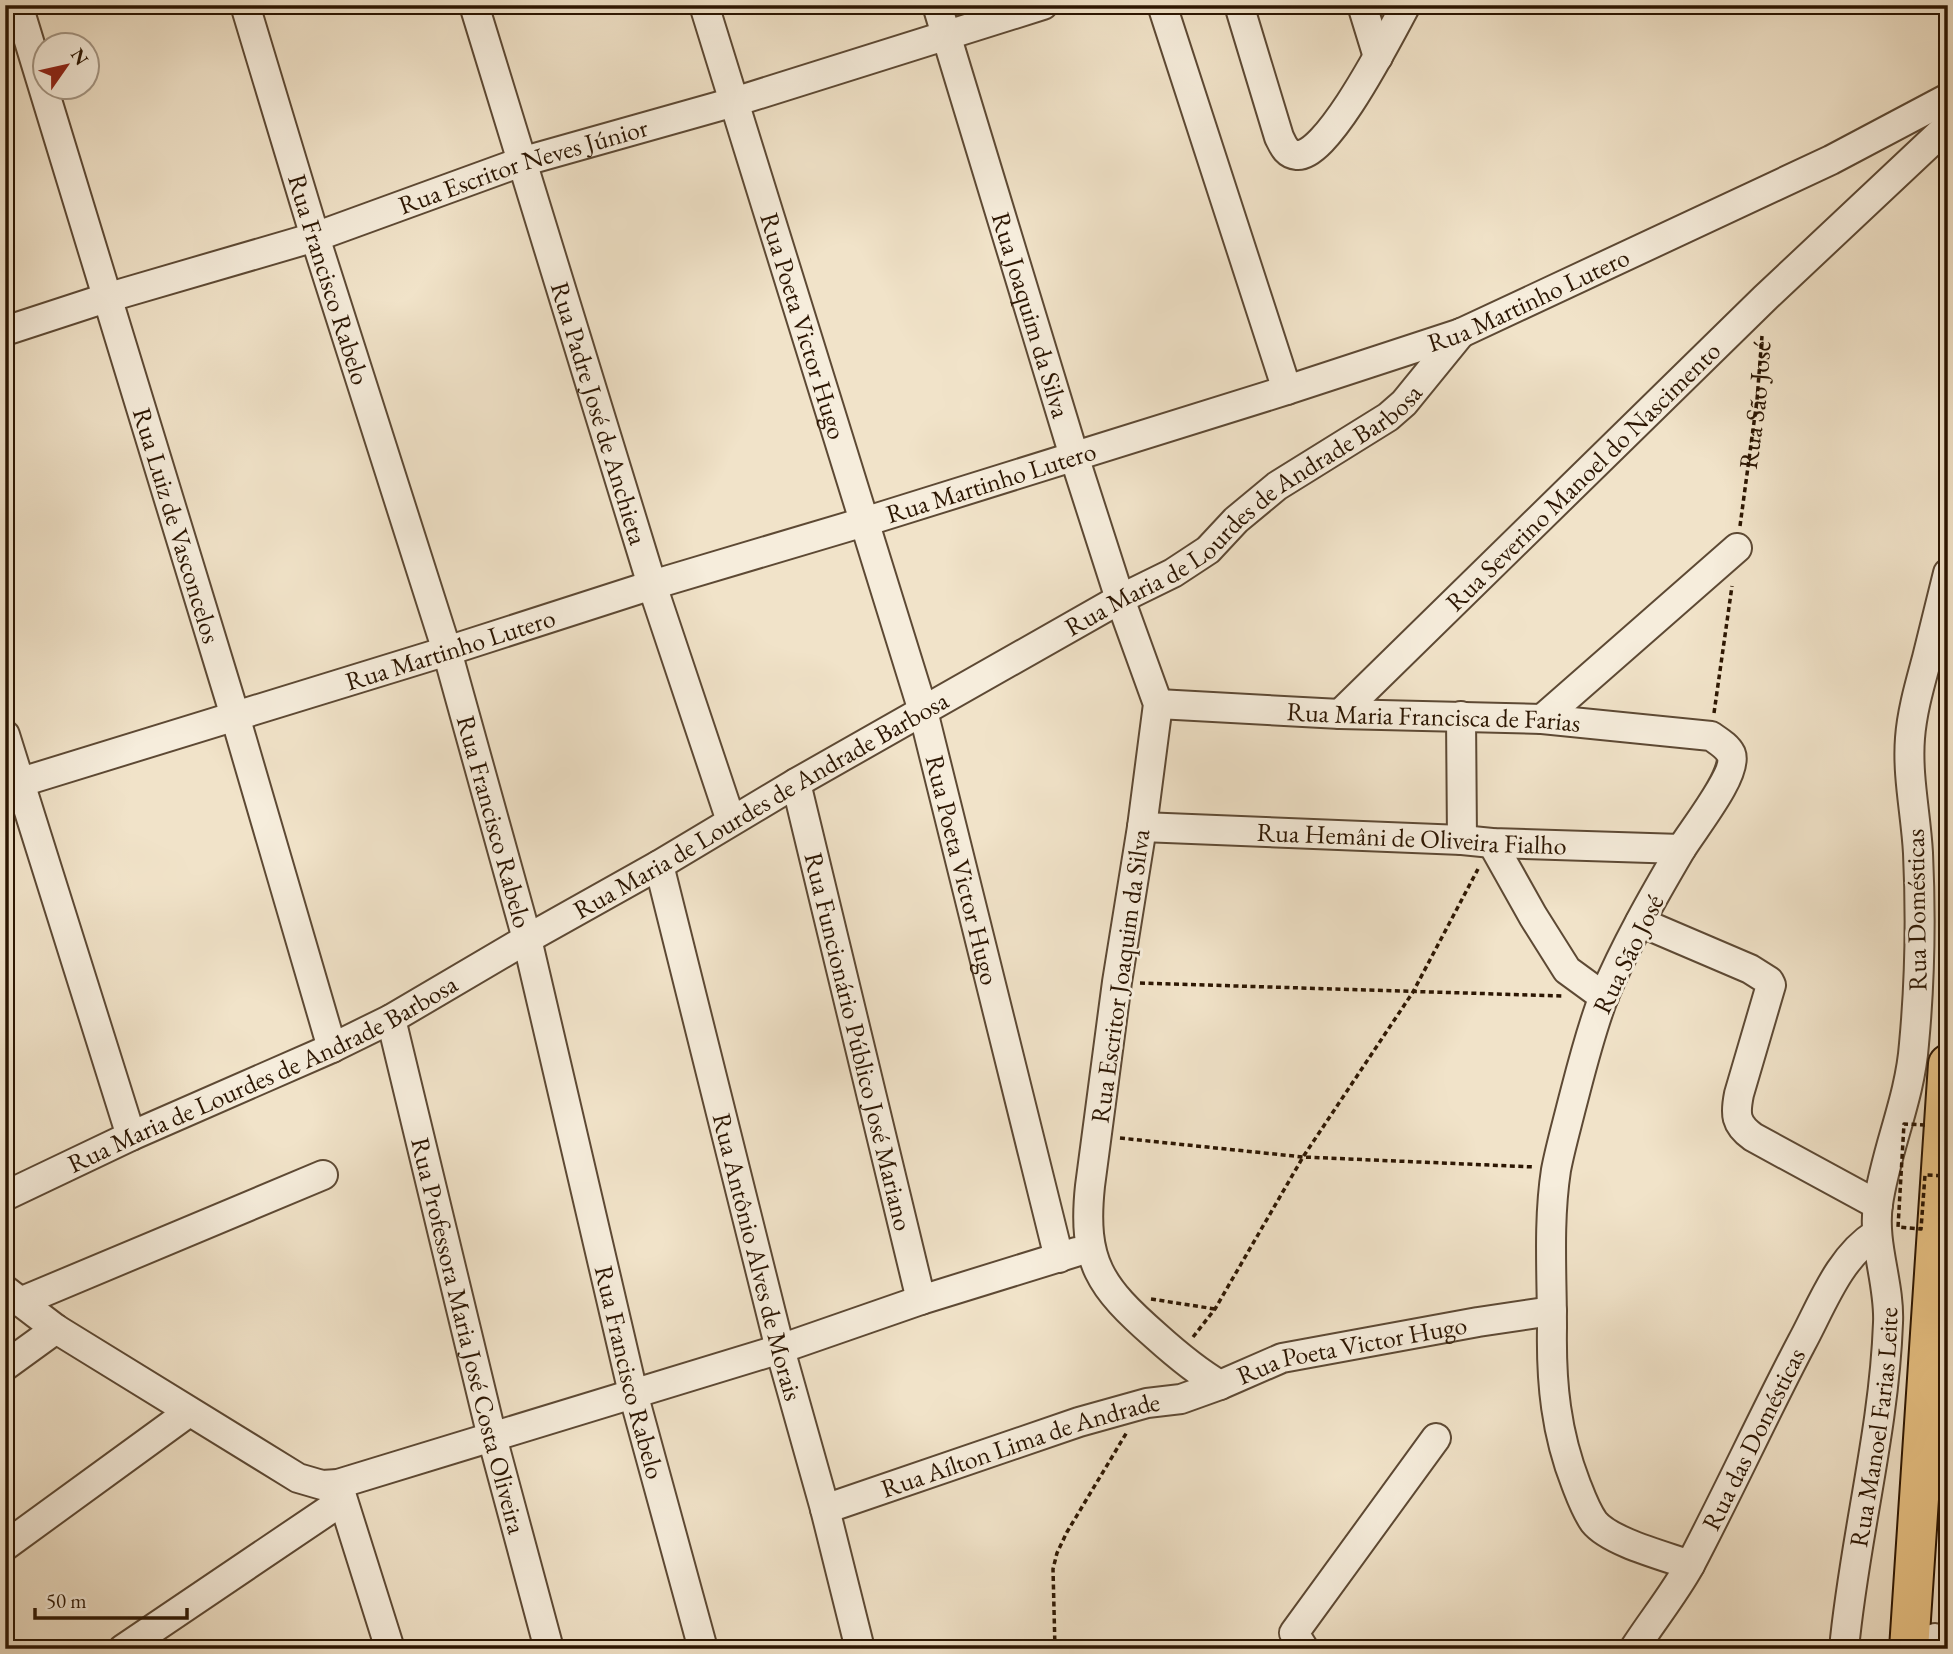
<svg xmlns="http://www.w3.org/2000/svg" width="1953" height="1654" font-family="'EB Garamond',serif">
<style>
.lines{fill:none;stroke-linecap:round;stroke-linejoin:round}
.minor-casing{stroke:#5d4934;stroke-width:32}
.highway-casing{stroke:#2c1602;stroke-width:42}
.path{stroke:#2c1602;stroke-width:3.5;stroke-dasharray:5 3.5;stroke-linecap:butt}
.minor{stroke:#f6eddc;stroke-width:28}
.highway{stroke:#e8c284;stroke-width:38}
.path-bridge{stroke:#2c1602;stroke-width:3.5;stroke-dasharray:5 3.5;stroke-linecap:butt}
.labels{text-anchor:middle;stroke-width:6;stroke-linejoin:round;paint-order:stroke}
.street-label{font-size:26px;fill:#2c1602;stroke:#f6eddc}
</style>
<rect width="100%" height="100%" fill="#f1e3c9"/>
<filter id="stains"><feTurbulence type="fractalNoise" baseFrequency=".00286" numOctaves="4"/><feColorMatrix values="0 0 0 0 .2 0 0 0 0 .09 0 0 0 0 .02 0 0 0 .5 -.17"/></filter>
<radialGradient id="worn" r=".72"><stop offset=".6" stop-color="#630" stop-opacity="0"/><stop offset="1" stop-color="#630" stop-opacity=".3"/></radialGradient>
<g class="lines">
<defs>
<g id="minor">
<path id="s2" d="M18,5L235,716L332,1048"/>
<path id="s3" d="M245,5L315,237L447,651L527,939L633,1393L703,1649"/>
<path id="s4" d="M474,5L652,585L731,821"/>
<path id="s5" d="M704,5L923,711L1059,1258"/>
<path id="s6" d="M937,5L1074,456L1120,599L1158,704L1142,827L1117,982L1090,1186C1082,1262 1100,1287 1156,1336C1176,1354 1196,1371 1220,1385L1282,1358L1478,1322L1552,1311"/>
<path d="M1162,5L1287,390"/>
<path d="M1239,5L1279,137C1283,145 1286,154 1297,155C1328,158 1391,32 1406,5"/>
<path d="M1362,5L1378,57"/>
<path id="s7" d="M5,331L106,298L315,237L521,162L734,102L1043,5"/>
<path id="s8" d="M1158,704L1340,714L1542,719L1711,736C1718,741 1727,746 1731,754C1739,773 1691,832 1680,851C1653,897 1625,946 1604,996C1590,1032 1581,1070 1571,1108C1566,1128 1560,1149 1556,1170C1548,1222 1552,1276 1552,1328C1551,1383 1556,1433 1576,1484C1581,1497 1586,1511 1594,1522C1610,1542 1665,1556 1690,1565"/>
<path id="s9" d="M1340,714L1765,298L1948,126"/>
<path d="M1461,716L1462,840"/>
<path d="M1542,719L1737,548"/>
<path d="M5,735L131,1136"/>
<path id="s10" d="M796,783L921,1300"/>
<path id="s11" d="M5,787L447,651L652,585L864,522L1287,390L1461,333L1831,160L1948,98"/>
<path id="s12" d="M1142,827L1462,840L1492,843L1681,849"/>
<path d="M1492,843L1533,916L1567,970L1604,997"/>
<path id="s13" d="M659,865L780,1349L825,1509L860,1649"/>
<path d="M1640,922L1750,969L1769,981L1771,985L1739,1094C1735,1114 1735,1124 1753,1137L1878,1205"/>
<path id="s14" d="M391,1019L492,1437L549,1649"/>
<path id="s15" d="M5,1196L131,1136L332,1048L391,1019L527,939L659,865L796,783L1120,599L1173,573L1208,550L1236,520L1277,486L1388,417L1404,403L1461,333"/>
<path d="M5,1290L56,1329L298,1478L322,1485L338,1484L780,1349L921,1300L1076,1252"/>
<path d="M20,1302L323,1175"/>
<path d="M5,1366L56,1329"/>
<path d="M338,1484L390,1649"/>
<path id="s16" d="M825,1509L1079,1422L1147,1403L1181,1399L1220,1385"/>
<path d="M5,1546L189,1412"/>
<path d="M1935,1638L1948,1647"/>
<path d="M123,1649L342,1501"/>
<path d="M1304,1649L1294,1633L1436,1438"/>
<path id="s17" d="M1634,1649C1652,1621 1674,1594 1690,1565C1729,1491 1763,1416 1802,1342C1822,1305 1839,1257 1876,1234"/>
<path id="s18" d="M1844,1649C1854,1540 1884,1433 1888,1323C1890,1283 1872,1244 1878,1204C1886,1149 1910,1099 1914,1044C1920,980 1921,917 1918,853C1916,815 1907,776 1910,738C1912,711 1920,684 1927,658C1934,629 1941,601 1948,573"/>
</g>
<path id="highway" d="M1909,1649L1948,1064"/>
</defs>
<use href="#minor" class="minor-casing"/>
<use href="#highway" class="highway-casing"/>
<g class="path">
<path id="s1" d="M1740,526L1757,400L1762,336"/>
<path d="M1714,713L1732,586"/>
<path d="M1140,983L1562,996"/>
<path d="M1120,1138L1303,1157L1535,1167"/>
<path d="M1151,1299L1215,1309"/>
<path d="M1193,1337L1215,1309L1303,1157L1413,992L1478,869"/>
<path d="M1055,1649L1053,1569L1057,1553L1067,1532L1127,1432"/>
</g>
<use href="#minor" class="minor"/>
<use href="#highway" class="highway"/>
<path class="path-bridge" d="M1925,1125L1904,1124L1898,1227L1921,1229L1925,1175L1948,1176"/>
</g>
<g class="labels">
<g class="street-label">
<text dy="9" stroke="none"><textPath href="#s7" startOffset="544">Rua Escritor Neves Júnior</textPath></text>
<text dy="9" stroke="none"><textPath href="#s3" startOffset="287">Rua Francisco Rabelo</textPath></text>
<text dy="9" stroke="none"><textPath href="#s11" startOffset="1600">Rua Martinho Lutero</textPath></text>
<text dy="9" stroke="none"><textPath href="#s6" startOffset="324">Rua Joaquim da Silva</textPath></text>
<text dy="9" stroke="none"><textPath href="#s5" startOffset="336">Rua Poeta Victor Hugo</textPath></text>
<text dy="9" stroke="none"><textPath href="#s1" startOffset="122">Rua São José</textPath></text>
<text dy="9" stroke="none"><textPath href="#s4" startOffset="427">Rua Padre José de Anchieta</textPath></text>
<text dy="9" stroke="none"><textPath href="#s9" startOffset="340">Rua Severino Manoel do Nascimento</textPath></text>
<text dy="9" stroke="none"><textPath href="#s11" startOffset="1032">Rua Martinho Lutero</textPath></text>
<text dy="9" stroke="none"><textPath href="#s15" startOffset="1419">Rua Maria de Lourdes de Andrade Barbosa</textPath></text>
<text dy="9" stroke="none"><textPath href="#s2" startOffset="544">Rua Luiz de Vasconcelos</textPath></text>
<text dy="9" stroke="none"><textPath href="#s11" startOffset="466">Rua Martinho Lutero</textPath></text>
<text dy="9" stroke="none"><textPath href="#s8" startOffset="276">Rua Maria Francisca de Farias</textPath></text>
<text dy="9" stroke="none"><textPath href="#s15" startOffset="852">Rua Maria de Lourdes de Andrade Barbosa</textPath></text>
<text dy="9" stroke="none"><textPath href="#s3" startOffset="854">Rua Francisco Rabelo</textPath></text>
<text dy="9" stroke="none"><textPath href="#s12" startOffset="270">Rua Hemâni de Oliveira Fialho</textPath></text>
<text dy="9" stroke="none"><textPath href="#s5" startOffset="903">Rua Poeta Victor Hugo</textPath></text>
<text transform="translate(1916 910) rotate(-91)" y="9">Rua Domésticas</text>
<text transform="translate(1628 954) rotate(-64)" y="9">Rua São José</text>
<text transform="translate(1120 976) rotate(-82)" y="9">Rua Escritor Joaquim da Silva</text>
<text dy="9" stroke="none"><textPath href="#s10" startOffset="266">Rua Funcionário Público José Mariano</textPath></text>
<text dy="9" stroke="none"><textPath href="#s15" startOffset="285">Rua Maria de Lourdes de Andrade Barbosa</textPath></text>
<text dy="9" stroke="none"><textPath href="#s13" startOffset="404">Rua Antônio Alves de Morais</textPath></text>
<text dy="9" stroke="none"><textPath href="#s14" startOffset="326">Rua Professora Maria José Costa Oliveira</textPath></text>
<text dy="9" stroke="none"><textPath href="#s6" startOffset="1612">Rua Poeta Victor Hugo</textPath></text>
<text dy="9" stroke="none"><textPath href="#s3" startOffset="1421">Rua Francisco Rabelo</textPath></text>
<text dy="9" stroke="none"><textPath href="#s18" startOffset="224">Rua Manoel Farias Leite</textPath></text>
<text dy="9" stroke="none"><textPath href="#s17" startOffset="242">Rua das Domésticas</textPath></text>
<text dy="9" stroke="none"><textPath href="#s16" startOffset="206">Rua Aílton Lima de Andrade</textPath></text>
</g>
</g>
<rect width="1953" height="1654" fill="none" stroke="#f1e3c9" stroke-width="28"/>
<rect x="7" y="7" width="1939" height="1640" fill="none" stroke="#2c1602" stroke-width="3.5"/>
<rect x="14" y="14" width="1925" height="1626" fill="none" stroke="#2c1602" stroke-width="2"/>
<g transform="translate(66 66) rotate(56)"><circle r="33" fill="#f6eddc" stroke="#a59785" stroke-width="2"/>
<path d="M0-5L12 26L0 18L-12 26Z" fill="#8f2418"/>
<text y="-10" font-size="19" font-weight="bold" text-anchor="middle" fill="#2c1602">N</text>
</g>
<path d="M35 1608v10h152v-10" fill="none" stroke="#2c1602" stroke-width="3.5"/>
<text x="46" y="1608" font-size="21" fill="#2c1602" stroke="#f6eddc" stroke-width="5" paint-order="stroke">50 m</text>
<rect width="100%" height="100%" filter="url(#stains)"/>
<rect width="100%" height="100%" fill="url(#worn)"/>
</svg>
